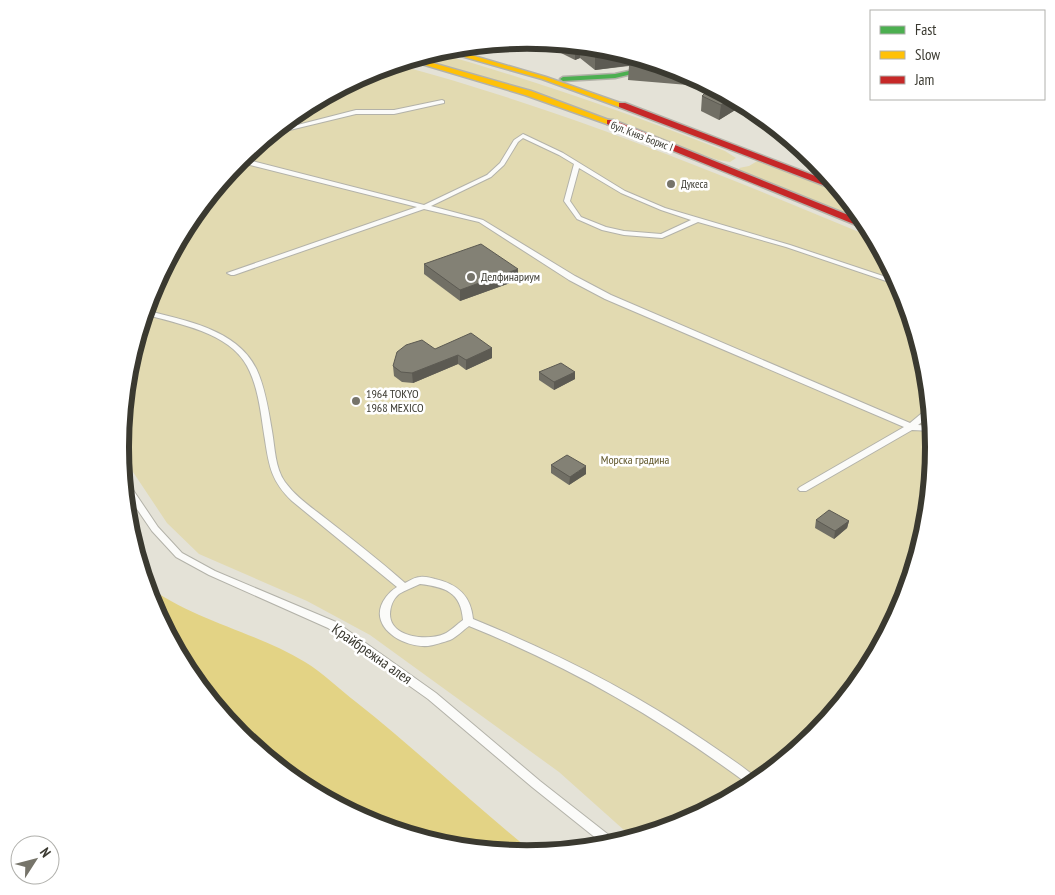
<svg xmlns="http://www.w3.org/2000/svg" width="1055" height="895" font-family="'PT Sans Narrow',sans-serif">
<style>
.green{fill:#e2dab1}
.water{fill:#e3d385}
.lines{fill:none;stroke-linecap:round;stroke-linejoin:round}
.lane-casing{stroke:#b3b2a9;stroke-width:2}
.fast-casing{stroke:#b3b2a9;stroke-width:3}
.slow-casing{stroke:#b3b2a9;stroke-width:3}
.jam-casing{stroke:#b3b2a9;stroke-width:3}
.lane{fill:#fbfbf9;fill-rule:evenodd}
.fast{fill:#4caf50;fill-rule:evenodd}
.slow{fill:#ffc107;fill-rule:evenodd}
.jam{fill:#c62828;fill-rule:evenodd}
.wall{fill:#716f65}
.shaded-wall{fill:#5c5a52}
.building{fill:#838175;stroke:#5c5a52}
.poi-dot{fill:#76746a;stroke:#fff;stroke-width:2}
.labels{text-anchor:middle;stroke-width:5;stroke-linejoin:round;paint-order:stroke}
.far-street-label{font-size:11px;fill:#3a3930;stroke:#fff}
.far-poi-label{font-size:11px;fill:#3a3930;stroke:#fff;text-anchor:start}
.poi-label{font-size:12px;fill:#3a3930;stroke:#fff;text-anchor:start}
.park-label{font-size:12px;fill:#60572b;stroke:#fff}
.near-street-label{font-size:15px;fill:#3a3930;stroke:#fff}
.rim{fill:none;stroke:#3a3930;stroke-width:6}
</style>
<rect width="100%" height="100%" fill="#e4e2d7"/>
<g class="green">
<path d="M434,52C533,80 629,113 725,151L736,158L730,162L718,160L417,57Z"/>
<path d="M394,64C560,108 718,173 876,239C885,256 897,274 904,292C914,315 922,343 927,368C930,381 930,396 931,409C946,558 877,701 754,786C718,811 675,826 634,839L559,772L370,635L307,601L199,554L167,523L121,454L128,368L151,291L189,221L240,159L301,109L372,71Z"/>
<path d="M759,160L845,195L866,221L742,172L739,168L749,166Z"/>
</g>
<path class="water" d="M145,584C193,621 254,631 305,662C323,673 339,689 356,702C417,750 474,805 535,854C518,856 500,852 483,851C353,838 233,757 172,642C161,623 151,605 145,584Z"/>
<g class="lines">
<defs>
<g id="lane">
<path d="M629,55L640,58L656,68L651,69Z"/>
<path d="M442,100L444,101V103L394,114H356L269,135L274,131L356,110H394Z"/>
<path d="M523,134L563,153L625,191L665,208L790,245L898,281L901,286L786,247L698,222L662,238L624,235L602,230L577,219L564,201L574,164L559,155L523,138L518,142L504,165L491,177L431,206L483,220L575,276L611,295L910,423L928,408L931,407L932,414L918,425L933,426V431L912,430L806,491H800L798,489L800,487L904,427L605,299L569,280L479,222L424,209L234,275H231L227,273L417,207L238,162L240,158L424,205L487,175L500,163L514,140ZM579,168L621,193L661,210L691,220L661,234L624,231L606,227L581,217L570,201Z"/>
<path d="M145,310C187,321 242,330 259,375C266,393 269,413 272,431C275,448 275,468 285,482C296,497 311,507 325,518C352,539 379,560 405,583C409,581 415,577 420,577C425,576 431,578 435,579C458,584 471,596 473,619C554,652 633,691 705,741C724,754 743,766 760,781L752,787C662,720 573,668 469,626C463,630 457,637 450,640C444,642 434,645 428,646C402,648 365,625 386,597C389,593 392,590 397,587L292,501C272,482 269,467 265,440C261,416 259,388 247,366C229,332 178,324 144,314ZM420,584C445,587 461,592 463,620C457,624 451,631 444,634C428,641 390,638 390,614C390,607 393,599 399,594C405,590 414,587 420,584Z"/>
<path d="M123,480L127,481L158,527L182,553L215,571L336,622L436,693L540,781L619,843L607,847L532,787L428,699L328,628L209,575L176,557L152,531L124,490Z"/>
</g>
<path id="fast" d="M661,64L666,66L615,78L563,81L560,79L563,77L615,74Z"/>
<g id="slow">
<path d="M447,48L546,77L626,105L619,107L542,79L440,50Z"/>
<path d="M415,58L531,91L614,122L607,124L525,95L408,60Z"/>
</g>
<g id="jam">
<path d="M619,103H625L836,184L841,190H836L619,107Z"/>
<path d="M607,120H613L868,223L871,229H866L607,124Z"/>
</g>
</defs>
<use href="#lane" class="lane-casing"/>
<use href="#fast" class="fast-casing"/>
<use href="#slow" class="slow-casing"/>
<use href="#jam" class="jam-casing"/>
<use href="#lane" class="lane"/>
<use href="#fast" class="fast"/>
<use href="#slow" class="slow"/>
<use href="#jam" class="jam"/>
</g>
<g class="wall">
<path d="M551,42L607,48L640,58V63L648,61L640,58L684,71L745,104L719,120L701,111L702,96L712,87L628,80L629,66L595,70L580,58L575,60L551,48Z"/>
<path d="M424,264L518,280L460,301L424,274Z"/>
<path d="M492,348V358L466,370L458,364L413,383L402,382L394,376L393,366L435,349Z"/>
<path d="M539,372H575V379L554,390L539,380Z"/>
<path d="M551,465L586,474L569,485L551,473Z"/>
<path d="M816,520L849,521L847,528L834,539L815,528Z"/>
</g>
<g class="shaded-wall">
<path d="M575,45H580V58L575,60Z"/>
<path d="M622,52L640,58V64L595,70V56Z"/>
<path d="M733,98L745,104L719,120L721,105Z"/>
<path d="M518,269V280L460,301V290Z"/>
<path d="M492,348V358L466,370V360Z"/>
<path d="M458,355V364L413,383L412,373Z"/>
<path d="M575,372V379L554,390V382Z"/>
<path d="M586,466V474L569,485L570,477Z"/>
<path d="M849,521L847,528L834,539L835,531Z"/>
</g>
<g class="building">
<path d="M582,45L607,48L622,52L595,56Z"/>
<path d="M649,61L676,69L629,65Z"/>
<path d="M712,86L733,98L721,105L702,96Z"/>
<path d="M481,244L518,269L460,290L424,264Z"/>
<path d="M471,333L492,348L466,360L458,355L412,373L401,372L393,366L397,352L406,345L422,340L435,349Z"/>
<path d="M561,363L575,372L554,382L539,372Z"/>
<path d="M567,455L586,466L570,477L551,465Z"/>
<path d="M829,510L849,521L835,531L816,520Z"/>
</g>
<g class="poi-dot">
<circle cx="671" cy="184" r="5"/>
<circle cx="471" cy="277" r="5"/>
<circle cx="356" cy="401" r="5"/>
</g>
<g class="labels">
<g class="far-street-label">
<text transform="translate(642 136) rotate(21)" y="4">бул. Княз Борис I</text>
</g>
<g class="far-poi-label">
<text x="681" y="188">Дукеса</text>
</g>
<g class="poi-label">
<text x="481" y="281">Делфинариум</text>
<text x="366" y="398">1964 TOKYO<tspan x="366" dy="14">1968 MEXICO</tspan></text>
</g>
<g class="park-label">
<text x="635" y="464">Морска градина</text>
</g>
<g class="near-street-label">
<text transform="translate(372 654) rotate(35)" y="5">Крайбрежна алея</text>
</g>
</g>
<path d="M0 0H1055V895H0ZM129 447a398 398 0 1 1 796 0a398 398 0 1 1-796 0Z" fill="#fff" fill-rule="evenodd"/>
<path class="rim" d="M129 447a398 398 0 1 1 796 0a398 398 0 1 1-796 0Z"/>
<rect x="870" y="10" width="175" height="90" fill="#ffffff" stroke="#b0b0ac"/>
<rect x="880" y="26" width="25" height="8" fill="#4caf50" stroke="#b0b0ac"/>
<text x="915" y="35" font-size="15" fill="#3a3930">Fast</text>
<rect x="880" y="51" width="25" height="8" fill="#ffc107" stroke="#b0b0ac"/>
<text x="915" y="60" font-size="15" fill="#3a3930">Slow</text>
<rect x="880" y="76" width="25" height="8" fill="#c62828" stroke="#b0b0ac"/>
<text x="915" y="85" font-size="15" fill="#3a3930">Jam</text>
<g transform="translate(35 860) rotate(54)"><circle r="24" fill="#ffffff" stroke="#b0b0ac"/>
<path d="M0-4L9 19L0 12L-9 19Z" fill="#76746a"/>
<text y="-8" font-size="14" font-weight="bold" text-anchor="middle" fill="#3a3930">N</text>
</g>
</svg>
